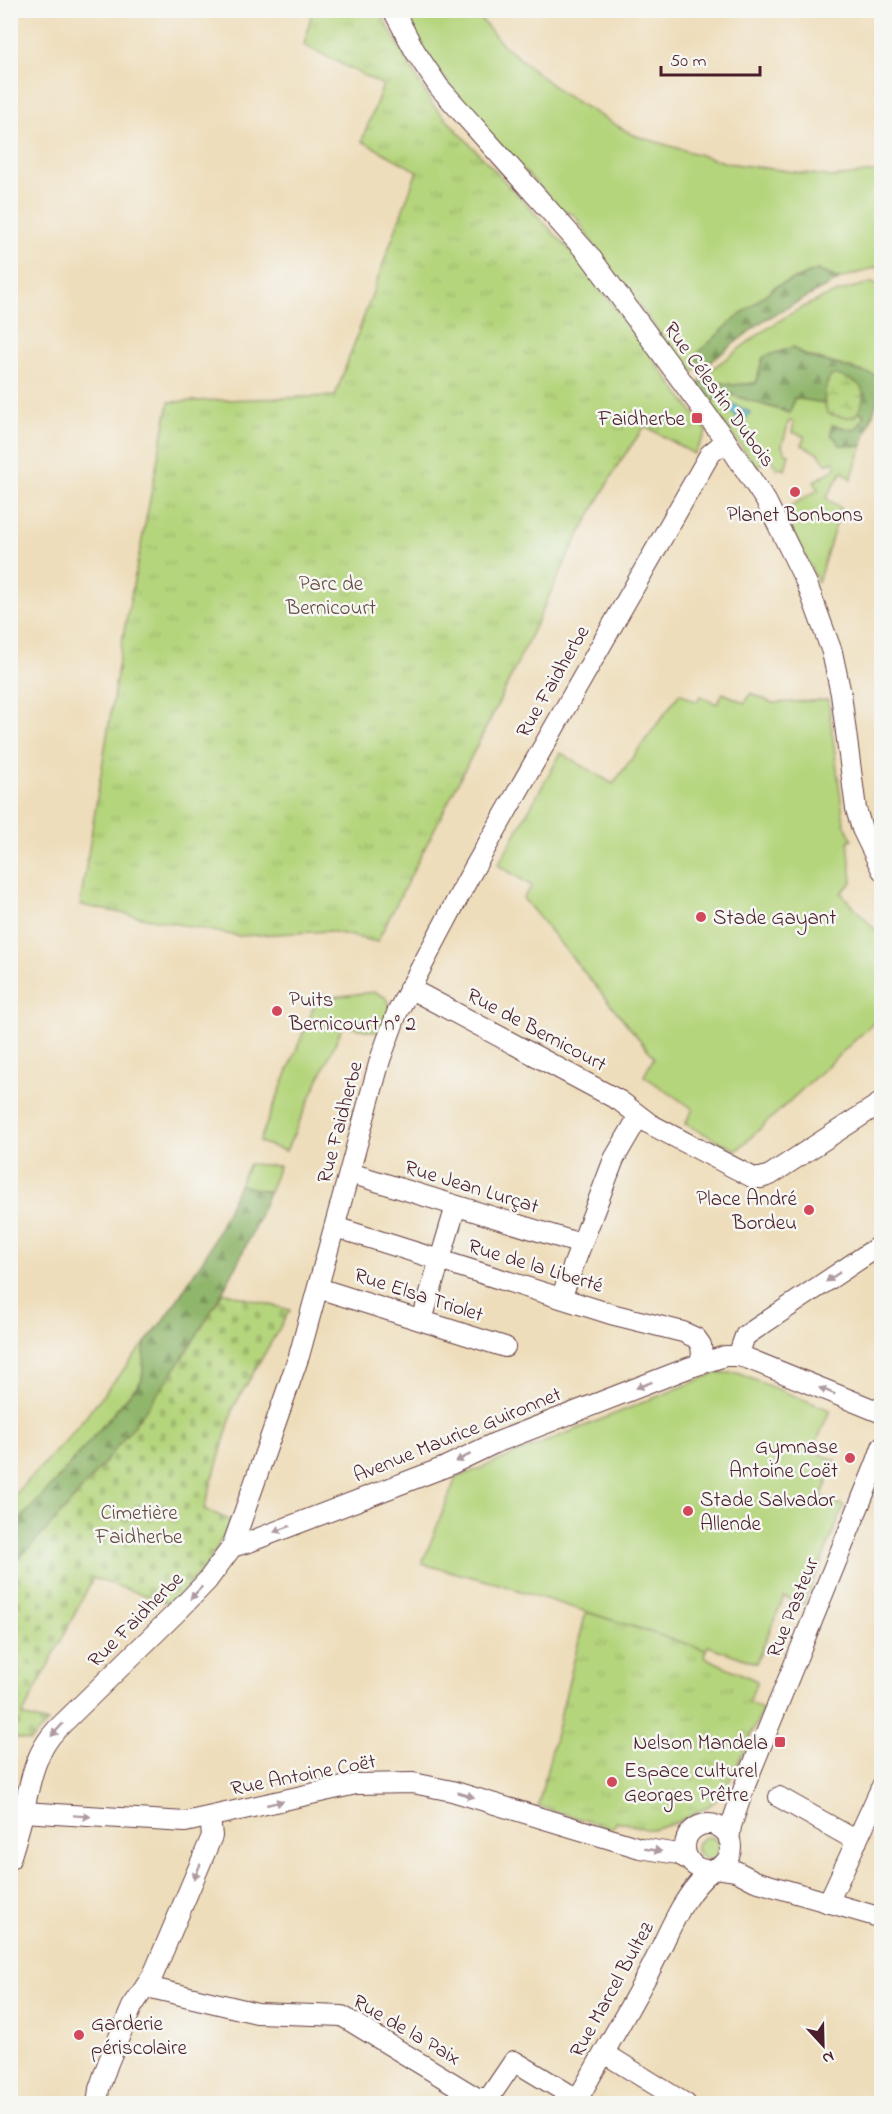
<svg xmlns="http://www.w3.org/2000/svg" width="892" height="2114" font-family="'Indie Flower',sans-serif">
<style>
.grass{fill:#b5d57d;stroke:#807a54;stroke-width:1.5}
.forest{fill:url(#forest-firs);stroke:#6d6a4c;stroke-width:1.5}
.wetland{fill:url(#wetland-marsh);stroke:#807a54;stroke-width:1.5}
.cemetery{fill:url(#cemetery-stones);stroke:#807a54;stroke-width:1.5}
.park{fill:url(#park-tufts);stroke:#807a54;stroke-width:1.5}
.water{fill:url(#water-waves);stroke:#527081;stroke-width:1.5}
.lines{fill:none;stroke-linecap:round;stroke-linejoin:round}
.minor-casing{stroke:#633c40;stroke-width:22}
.minor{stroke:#fff;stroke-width:20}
.oneway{fill:#ae9aa0}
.poi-dot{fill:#d1495b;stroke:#f6f6f2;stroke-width:2}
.labels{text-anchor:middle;stroke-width:5;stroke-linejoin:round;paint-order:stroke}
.street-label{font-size:21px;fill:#4a1f2b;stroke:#f6f6f2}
.poi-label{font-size:21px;fill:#4a1f2b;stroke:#f6f6f2;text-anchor:start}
.park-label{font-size:21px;fill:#654c40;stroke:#f6f6f2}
</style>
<defs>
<pattern id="forest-firs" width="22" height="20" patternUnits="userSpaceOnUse" patternTransform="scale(1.5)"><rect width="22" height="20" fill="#90b66c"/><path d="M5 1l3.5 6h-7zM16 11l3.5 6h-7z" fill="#789359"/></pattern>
<pattern id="wetland-marsh" width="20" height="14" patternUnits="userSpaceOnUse" patternTransform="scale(1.5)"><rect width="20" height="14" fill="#b5d57d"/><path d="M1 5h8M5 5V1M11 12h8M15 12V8" fill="none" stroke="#9db66c"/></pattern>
<pattern id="cemetery-stones" width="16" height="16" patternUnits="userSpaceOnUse" patternTransform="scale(1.5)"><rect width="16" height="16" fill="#b5d57d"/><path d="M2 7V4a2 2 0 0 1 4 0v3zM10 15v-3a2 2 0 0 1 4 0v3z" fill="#9db66c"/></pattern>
<pattern id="park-tufts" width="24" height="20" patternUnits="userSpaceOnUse" patternTransform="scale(1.5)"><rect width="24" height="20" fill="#b5d57d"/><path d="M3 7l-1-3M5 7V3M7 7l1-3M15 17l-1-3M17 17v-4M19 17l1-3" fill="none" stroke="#9db66c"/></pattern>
<pattern id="water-waves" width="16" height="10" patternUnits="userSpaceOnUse" patternTransform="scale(1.5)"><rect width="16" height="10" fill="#5ac1d7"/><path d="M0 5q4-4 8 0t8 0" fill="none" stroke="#50a5b9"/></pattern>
</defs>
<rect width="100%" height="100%" fill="#f6f6f2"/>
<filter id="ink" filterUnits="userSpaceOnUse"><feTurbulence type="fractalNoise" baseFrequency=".0167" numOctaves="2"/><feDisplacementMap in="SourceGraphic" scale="12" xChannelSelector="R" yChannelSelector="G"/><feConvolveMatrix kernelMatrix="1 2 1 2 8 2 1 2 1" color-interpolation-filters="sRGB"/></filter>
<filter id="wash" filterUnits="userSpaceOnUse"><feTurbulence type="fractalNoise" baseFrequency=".008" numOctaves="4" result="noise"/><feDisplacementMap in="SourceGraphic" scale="24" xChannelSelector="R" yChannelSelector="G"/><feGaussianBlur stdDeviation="1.35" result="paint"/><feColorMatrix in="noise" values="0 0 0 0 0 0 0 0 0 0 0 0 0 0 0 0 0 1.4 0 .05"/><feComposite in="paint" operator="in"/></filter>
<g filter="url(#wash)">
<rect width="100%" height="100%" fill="#eeddba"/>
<g class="grass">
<path d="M403,11H474L501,43L563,94L633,135L727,163L833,177L881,171V268L876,267L840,279L817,270L695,357L705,366L694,371L685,368L588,237L575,215L560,209L474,117L424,51Z"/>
<path d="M871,283L881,284V377L805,355L793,347L756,383L733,385L708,380L697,387C703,373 718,365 730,356C775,321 814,295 871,283Z"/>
<path d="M722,392L790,413L794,398L824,403L825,408L854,417L859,412L864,413L861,423L854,430L833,425L840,445L862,446L851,479L842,471L826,498L841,508L818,582L782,511L818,490L814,481L837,468L833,461L826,464L819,454L802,445L804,436L792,432L794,422L789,421L782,446L786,453L789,454L785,470L781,467L777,469L770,458L756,467L710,404Z"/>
<path d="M680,693L697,702L700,696L717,704L723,693L745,703L751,693L772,703L828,700L844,823L852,839L848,841L852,882L841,893L881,936V1016L737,1150L685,1124L693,1109L644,1076L654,1057L523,898L532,886L498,865L561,753L613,784Z"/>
<path d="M375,992L385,997L393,1009L381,1033L343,1026L286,1151L259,1142L319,994L332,997Z"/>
<path d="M249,1164L279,1166L269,1192L239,1185Z"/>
<path d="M145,1343L142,1380L55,1482L11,1530L10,1499L68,1438Z"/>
<path d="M716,1373H737L830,1410L813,1451L836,1461L821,1497L844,1506L804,1604L784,1597L756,1663L708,1646L706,1650L499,1584L422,1564L456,1478Z"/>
<circle cx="708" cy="1848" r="11"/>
</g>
<g class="forest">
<path d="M817,270L840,279L764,320L705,366L694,357L729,324L776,286Z"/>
<path d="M793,347L805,356L881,377V390L862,446L840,445L831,434L832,425L854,430L861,423L864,414L859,412L863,393L827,382L824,403L794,398L790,413L723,392L710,404L697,387L708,380L733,385L756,383L763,357Z"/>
<path d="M239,1185L269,1192C214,1334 117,1460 11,1567L10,1530L55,1482L142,1380L145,1343L167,1316L209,1250Z"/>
</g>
<path class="wetland" d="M837,375C844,378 853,380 859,385C867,392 862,414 851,417C844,419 835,415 828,414C822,402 824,387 831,376Z"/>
<path class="cemetery" d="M223,1292L290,1310L234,1406L204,1509L232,1521L209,1562L171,1604L93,1578L22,1716L48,1723L30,1741L11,1737V1567C66,1511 118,1449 164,1385C186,1355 204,1322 223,1292Z"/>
<g class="park">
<path d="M312,11H379L432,104L581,262L707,431L694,454L645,426L619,463L571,550L497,706L377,942L330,931L238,936L80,905L122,642L169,402L335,396L417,171L362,141L383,85L304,45Z"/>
<path d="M586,1612L706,1650L704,1657L757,1681L749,1702L763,1709L729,1782L720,1797L707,1807L673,1824L655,1829H646L617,1821L615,1825L611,1828L538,1806Z"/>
</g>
<path class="water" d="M732,404L750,412L745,420L741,421L730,411Z"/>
</g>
<g filter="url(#ink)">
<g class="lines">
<defs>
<g id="minor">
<path d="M393,10L415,51L439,87L589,255L726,441L766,501L807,584L832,652L841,694L856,809L862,829L882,870"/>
<path d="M409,988L620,1101L650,1124L754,1178H761L770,1175L882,1102"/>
<path d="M350,1173L581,1244"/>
<path d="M335,1227L611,1314L683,1332L696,1338L701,1345L702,1355L699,1364"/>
<path d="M318,1288L505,1347"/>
<path d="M561,1298L614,1159L639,1116"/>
<path d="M422,1320L456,1206"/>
<path d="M738,1356L745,1336L882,1244"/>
<path d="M232,1547L249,1542L445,1467L495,1443L688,1368L725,1356H738L749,1359L882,1413"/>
<path d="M779,1797L857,1841"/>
<path d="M23,1812L185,1822L356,1784L413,1783L452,1791L640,1848L678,1854L689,1860"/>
<circle cx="708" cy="1847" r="23"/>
<path d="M729,1840L731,1826L745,1785L876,1464L882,1447"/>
<path d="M10,1859C15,1844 19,1829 23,1814C30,1783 34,1753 57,1729L182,1607L207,1581L232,1547L299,1356L380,1060L397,1013L469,877L710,454L726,441"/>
<path d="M716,1868L736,1871L755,1881L882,1918"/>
<path d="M828,1903L882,1786"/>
<path d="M147,1987L257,2013L342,2016L477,2098H487L491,2095L514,2061L577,2099"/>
<path d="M604,2053L686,2104"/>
<path d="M97,2104L99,2089L108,2063L132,2007L153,1975L212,1836L210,1817"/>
<path d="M575,2104C600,2059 626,2015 650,1970C668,1936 682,1892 714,1869"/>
</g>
</defs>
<use href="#minor" class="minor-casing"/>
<use href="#minor" class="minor"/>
</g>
<defs><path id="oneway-solid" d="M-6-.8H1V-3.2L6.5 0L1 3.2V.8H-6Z" transform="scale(1.5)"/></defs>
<g class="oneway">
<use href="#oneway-solid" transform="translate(833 1277) rotate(146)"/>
<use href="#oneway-solid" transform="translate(644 1385) rotate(159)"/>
<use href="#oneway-solid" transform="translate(827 1391) rotate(-158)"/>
<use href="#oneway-solid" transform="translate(463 1458) rotate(153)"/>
<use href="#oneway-solid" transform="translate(282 1529) rotate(159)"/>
<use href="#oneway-solid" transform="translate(196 1593) rotate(133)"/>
<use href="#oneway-solid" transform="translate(57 1730) rotate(133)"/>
<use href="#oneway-solid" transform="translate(466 1795) rotate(17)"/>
<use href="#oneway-solid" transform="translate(275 1803) rotate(-13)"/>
<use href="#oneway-solid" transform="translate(82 1816) rotate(4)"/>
<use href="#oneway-solid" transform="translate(653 1850) rotate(9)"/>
<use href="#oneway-solid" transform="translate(197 1872) rotate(113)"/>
</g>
</g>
<g class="poi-dot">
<rect x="691" y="412" width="12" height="12" rx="3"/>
<circle cx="795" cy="492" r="6"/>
<circle cx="701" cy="917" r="6"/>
<circle cx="277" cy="1011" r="6"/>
<circle cx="809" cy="1210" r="6"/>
<circle cx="850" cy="1458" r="6"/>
<circle cx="688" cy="1511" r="6"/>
<rect x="774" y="1736" width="12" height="12" rx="3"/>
<circle cx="612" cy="1782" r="6"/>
<circle cx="79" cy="2035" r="6"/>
</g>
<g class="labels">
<g class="street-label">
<text transform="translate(720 394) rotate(54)" y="7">Rue Célestin Dubois</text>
<text transform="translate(552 681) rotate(-60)" y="7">Rue Faidherbe</text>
<text transform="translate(537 1029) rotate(28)" y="7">Rue de Bernicourt</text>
<text transform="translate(339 1122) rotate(-75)" y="7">Rue Faidherbe</text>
<text transform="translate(472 1186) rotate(17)" y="7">Rue Jean Lurçat</text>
<text transform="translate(536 1265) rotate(17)" y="7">Rue de la Liberté</text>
<text transform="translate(419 1294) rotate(18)" y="7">Rue Elsa Triolet</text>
<text transform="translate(457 1434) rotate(-22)" y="7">Avenue Maurice Guironnet</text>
<text transform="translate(792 1607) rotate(-68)" y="7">Rue Pasteur</text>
<text transform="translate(135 1619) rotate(-45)" y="7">Rue Faidherbe</text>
<text transform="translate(303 1774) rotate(-11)" y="7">Rue Antoine Coët</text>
<text transform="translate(611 1989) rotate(-61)" y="7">Rue Marcel Bultez</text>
<text transform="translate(407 2029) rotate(30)" y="7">Rue de la Paix</text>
</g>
<g class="poi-label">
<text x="685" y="425" text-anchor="end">Faidherbe</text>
<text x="795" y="521" text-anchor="middle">Planet Bonbons</text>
<text x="713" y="924">Stade Gayant</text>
<text x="289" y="1006">Puits<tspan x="289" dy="24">Bernicourt n° 2</tspan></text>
<text x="797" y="1205" text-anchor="end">Place André<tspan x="797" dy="24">Bordeu</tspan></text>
<text x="838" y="1453" text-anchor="end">Gymnase<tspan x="838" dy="24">Antoine Coët</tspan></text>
<text x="700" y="1506">Stade Salvador<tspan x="700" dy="24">Allende</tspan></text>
<text x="768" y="1749" text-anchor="end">Nelson Mandela</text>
<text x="624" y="1777">Espace culturel<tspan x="624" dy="24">Georges Prêtre</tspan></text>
<text x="91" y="2030">Garderie<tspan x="91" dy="24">périscolaire</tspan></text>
</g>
<g class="park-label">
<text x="331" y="590">Parc de<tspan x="331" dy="24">Bernicourt</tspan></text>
<text x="139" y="1519">Cimetière<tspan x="139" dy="24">Faidherbe</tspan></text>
</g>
</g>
<rect width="892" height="2114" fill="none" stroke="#f6f6f2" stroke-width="36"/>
<g transform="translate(823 2045) rotate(158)" stroke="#f6f6f2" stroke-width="4.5" paint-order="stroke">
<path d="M0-4.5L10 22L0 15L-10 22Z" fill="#4a1f2b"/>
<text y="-9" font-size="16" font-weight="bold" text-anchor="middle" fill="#4a1f2b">N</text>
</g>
<path d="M661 66v9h99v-9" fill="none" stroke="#4a1f2b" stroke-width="3"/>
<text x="670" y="66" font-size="18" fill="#4a1f2b" stroke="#f6f6f2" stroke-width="4.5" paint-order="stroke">50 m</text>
</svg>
